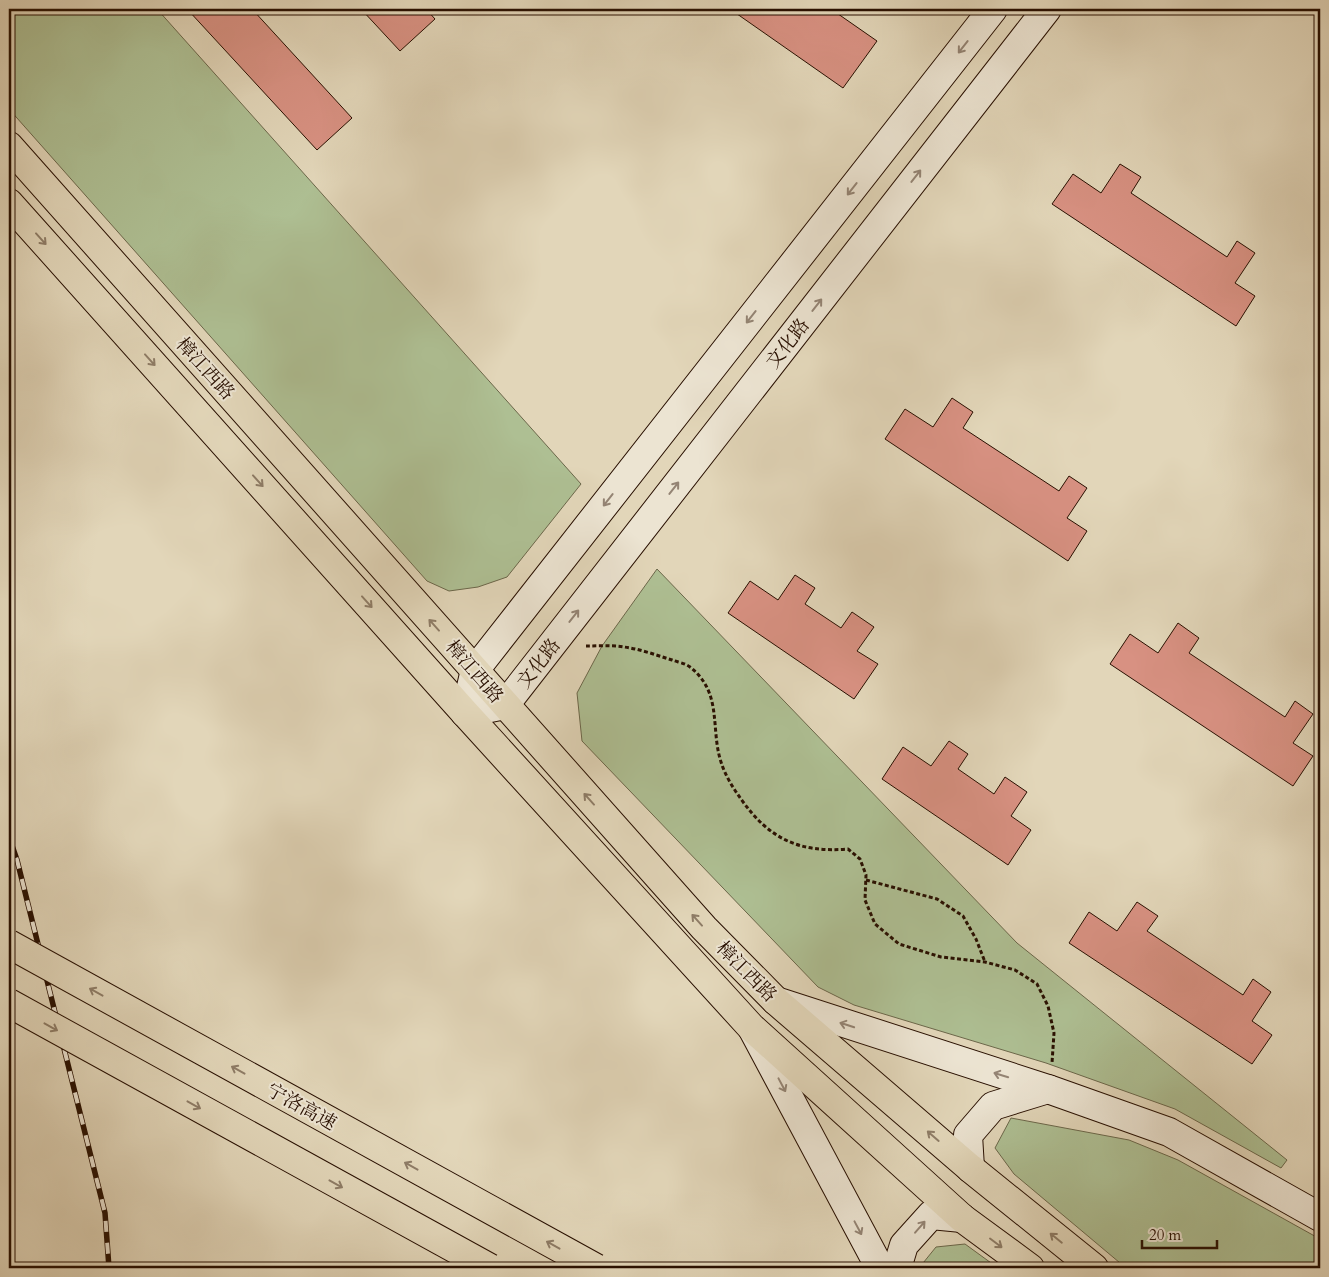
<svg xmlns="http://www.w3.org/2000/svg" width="1329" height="1277" font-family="Cardo,'Noto Serif SC',serif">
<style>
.green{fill:#aebf93;stroke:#6b674a}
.building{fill:#d89182;stroke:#280f00}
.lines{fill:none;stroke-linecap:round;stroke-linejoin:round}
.secondary-casing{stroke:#280f00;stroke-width:30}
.primary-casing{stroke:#280f00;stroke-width:30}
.path{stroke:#280f00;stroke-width:3;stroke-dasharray:4 2.5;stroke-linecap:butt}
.secondary{stroke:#ece4d2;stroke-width:28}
.primary{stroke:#e2d6b9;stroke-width:28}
.rail-casing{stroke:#280f00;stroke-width:5.5}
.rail{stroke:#ece4d2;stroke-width:4;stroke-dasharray:11;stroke-linecap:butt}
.highway-bridge-casing{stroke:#280f00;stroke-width:30;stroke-linecap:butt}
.highway-bridge{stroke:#e2d6b9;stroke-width:28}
.oneway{stroke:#948474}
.oneway2{stroke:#8e7c66}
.labels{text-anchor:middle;stroke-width:4;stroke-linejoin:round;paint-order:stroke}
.street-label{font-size:19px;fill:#280f00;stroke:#ece4d2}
</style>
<rect width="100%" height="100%" fill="#e2d6b9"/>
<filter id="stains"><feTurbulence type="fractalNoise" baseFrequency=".004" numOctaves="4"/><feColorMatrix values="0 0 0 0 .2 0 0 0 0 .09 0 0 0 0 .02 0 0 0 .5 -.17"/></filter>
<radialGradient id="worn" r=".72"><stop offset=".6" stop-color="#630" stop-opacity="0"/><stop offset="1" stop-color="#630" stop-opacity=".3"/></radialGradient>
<g class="green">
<path d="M9,9H157L581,484L507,577L478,587L449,591L427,581L9,109Z"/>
<path d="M657,569L1017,943L1287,1160L1281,1168L1175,1109L1046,1063L854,1005L818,987L582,741L577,693L602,646Z"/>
<path d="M1011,1118L1129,1140L1178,1160L1320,1239V1268H1126L1014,1174L995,1148Z"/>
<path d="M965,1244L998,1268H919L936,1247Z"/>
</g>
<g class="building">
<path d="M189,9H252L352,118L317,150L188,10Z"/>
<path d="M361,9H426L435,19L400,51Z"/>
<path d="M730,9H831L877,41L843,88Z"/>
<path d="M1120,164L1141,177L1131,193L1227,257L1237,241L1255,253L1235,283L1255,296L1236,326L1052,204L1073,174L1101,193Z"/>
<path d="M952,398L973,412L963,428L1059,491L1069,476L1087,488L1067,518L1087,531L1068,561L885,439L905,409L933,427Z"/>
<path d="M795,575L815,588L805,604L841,628L852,612L874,627L857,651L878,664L854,699L728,613L750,581L778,600Z"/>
<path d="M1178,623L1199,638L1189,653L1285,717L1295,701L1313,714L1293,743L1313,756L1293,786L1110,664L1130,634L1158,653Z"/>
<path d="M949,741L968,754L958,769L994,794L1005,777L1027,792L1011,816L1031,830L1008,865L882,779L903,747L931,766Z"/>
<path d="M1137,902L1158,916L1147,931L1243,995L1253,979L1271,992L1252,1021L1272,1035L1252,1064L1069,943L1089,912L1117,931Z"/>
</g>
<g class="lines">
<defs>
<g id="secondary">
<path d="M993,9L475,670L465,713L505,705L1047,9"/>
<path d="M776,1001L1048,1089L1169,1132L1320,1217"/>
<path d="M753,1030L880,1268"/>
<path d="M970,1168L968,1135L993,1106L1048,1089"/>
<path d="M897,1268L904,1245L931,1215L962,1218"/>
</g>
<g id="primary">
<path d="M9,146L704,928L776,1001L970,1168L1094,1268"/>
<path d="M9,203L465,713L751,1027L962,1218L1030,1268"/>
</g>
</defs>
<use href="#secondary" class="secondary-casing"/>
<use href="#primary" class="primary-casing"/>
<g class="path">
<path d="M586,646C598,646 612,645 624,647C640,649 656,655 672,660C677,662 685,663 690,667C723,693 710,728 721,762C725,775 733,788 741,799C769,839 799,853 848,849L860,859L866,875L865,900L875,924L899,944L941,957L985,962L1015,970L1037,984L1048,1006L1054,1033L1052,1063"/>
<path d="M866,880L937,899L963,916L976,939L985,962"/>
</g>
<use href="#secondary" class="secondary"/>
<use href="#primary" class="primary"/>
<defs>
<path id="rail" d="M9,837L17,860L105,1213L109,1268"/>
</defs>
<use href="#rail" class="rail-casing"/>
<use href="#rail" class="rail"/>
<defs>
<g id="highway-bridge">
<path d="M9,944L596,1268"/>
<path d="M9,1003L490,1268"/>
</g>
</defs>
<use href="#highway-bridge" class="highway-bridge-casing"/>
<use href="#highway-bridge" class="highway-bridge"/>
</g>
<defs><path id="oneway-shaft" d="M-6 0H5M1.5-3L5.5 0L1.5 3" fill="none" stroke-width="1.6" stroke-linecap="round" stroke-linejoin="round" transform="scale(1.25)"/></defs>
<g class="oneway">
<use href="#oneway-shaft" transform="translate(963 47) rotate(128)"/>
<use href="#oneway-shaft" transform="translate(916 176) rotate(-52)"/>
<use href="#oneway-shaft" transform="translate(852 189) rotate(128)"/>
<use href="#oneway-shaft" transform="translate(817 305) rotate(-52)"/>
<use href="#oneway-shaft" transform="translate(751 317) rotate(128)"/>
<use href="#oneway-shaft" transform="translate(674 488) rotate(-52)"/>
<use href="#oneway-shaft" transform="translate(608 500) rotate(128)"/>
<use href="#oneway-shaft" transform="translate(574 616) rotate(-52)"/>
<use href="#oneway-shaft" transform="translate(847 1025) rotate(-162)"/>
<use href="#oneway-shaft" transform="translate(1001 1075) rotate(-163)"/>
<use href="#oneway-shaft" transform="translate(782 1085) rotate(62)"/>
<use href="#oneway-shaft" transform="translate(920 1227) rotate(-49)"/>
<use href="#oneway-shaft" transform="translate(858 1228) rotate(62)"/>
</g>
<g class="oneway2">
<use href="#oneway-shaft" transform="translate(41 239) rotate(48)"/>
<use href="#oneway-shaft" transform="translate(150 360) rotate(48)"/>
<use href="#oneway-shaft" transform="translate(258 481) rotate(48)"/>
<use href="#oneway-shaft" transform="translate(367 602) rotate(48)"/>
<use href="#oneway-shaft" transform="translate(434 625) rotate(-132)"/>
<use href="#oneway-shaft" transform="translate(589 799) rotate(-132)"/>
<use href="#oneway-shaft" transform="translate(697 920) rotate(-132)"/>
<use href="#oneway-shaft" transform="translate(96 992) rotate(-151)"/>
<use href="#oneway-shaft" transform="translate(51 1027) rotate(29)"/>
<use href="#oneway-shaft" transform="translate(238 1070) rotate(-151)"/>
<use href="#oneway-shaft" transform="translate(194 1105) rotate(29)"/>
<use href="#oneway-shaft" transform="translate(933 1136) rotate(-139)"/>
<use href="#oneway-shaft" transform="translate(411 1166) rotate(-151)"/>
<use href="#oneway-shaft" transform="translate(336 1184) rotate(29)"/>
<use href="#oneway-shaft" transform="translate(1056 1238) rotate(-141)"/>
<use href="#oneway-shaft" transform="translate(996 1243) rotate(37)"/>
<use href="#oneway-shaft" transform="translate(553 1245) rotate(-151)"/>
</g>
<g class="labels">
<g class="street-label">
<text transform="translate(787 343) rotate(-52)" y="7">文化路</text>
<text transform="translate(206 368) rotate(48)" y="7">樟江西路</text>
<text transform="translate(538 663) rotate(-52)" y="7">文化路</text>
<text transform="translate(475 671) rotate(49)" y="7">樟江西路</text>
<text transform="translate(747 971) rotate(45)" y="7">樟江西路</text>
<text transform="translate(302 1106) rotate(29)" y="7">宁洛高速</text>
</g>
</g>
<rect width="1329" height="1277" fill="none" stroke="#e2d6b9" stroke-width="30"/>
<rect x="10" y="10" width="1309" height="1257" fill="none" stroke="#280f00" stroke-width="2.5"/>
<rect x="15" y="15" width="1299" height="1247" fill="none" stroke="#280f00"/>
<path d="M1142 1240v8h75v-8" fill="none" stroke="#280f00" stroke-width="2.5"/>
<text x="1149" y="1240" font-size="15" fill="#280f00" stroke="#ece4d2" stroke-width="4" paint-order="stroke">20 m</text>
<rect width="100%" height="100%" filter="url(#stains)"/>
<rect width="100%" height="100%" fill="url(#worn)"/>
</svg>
